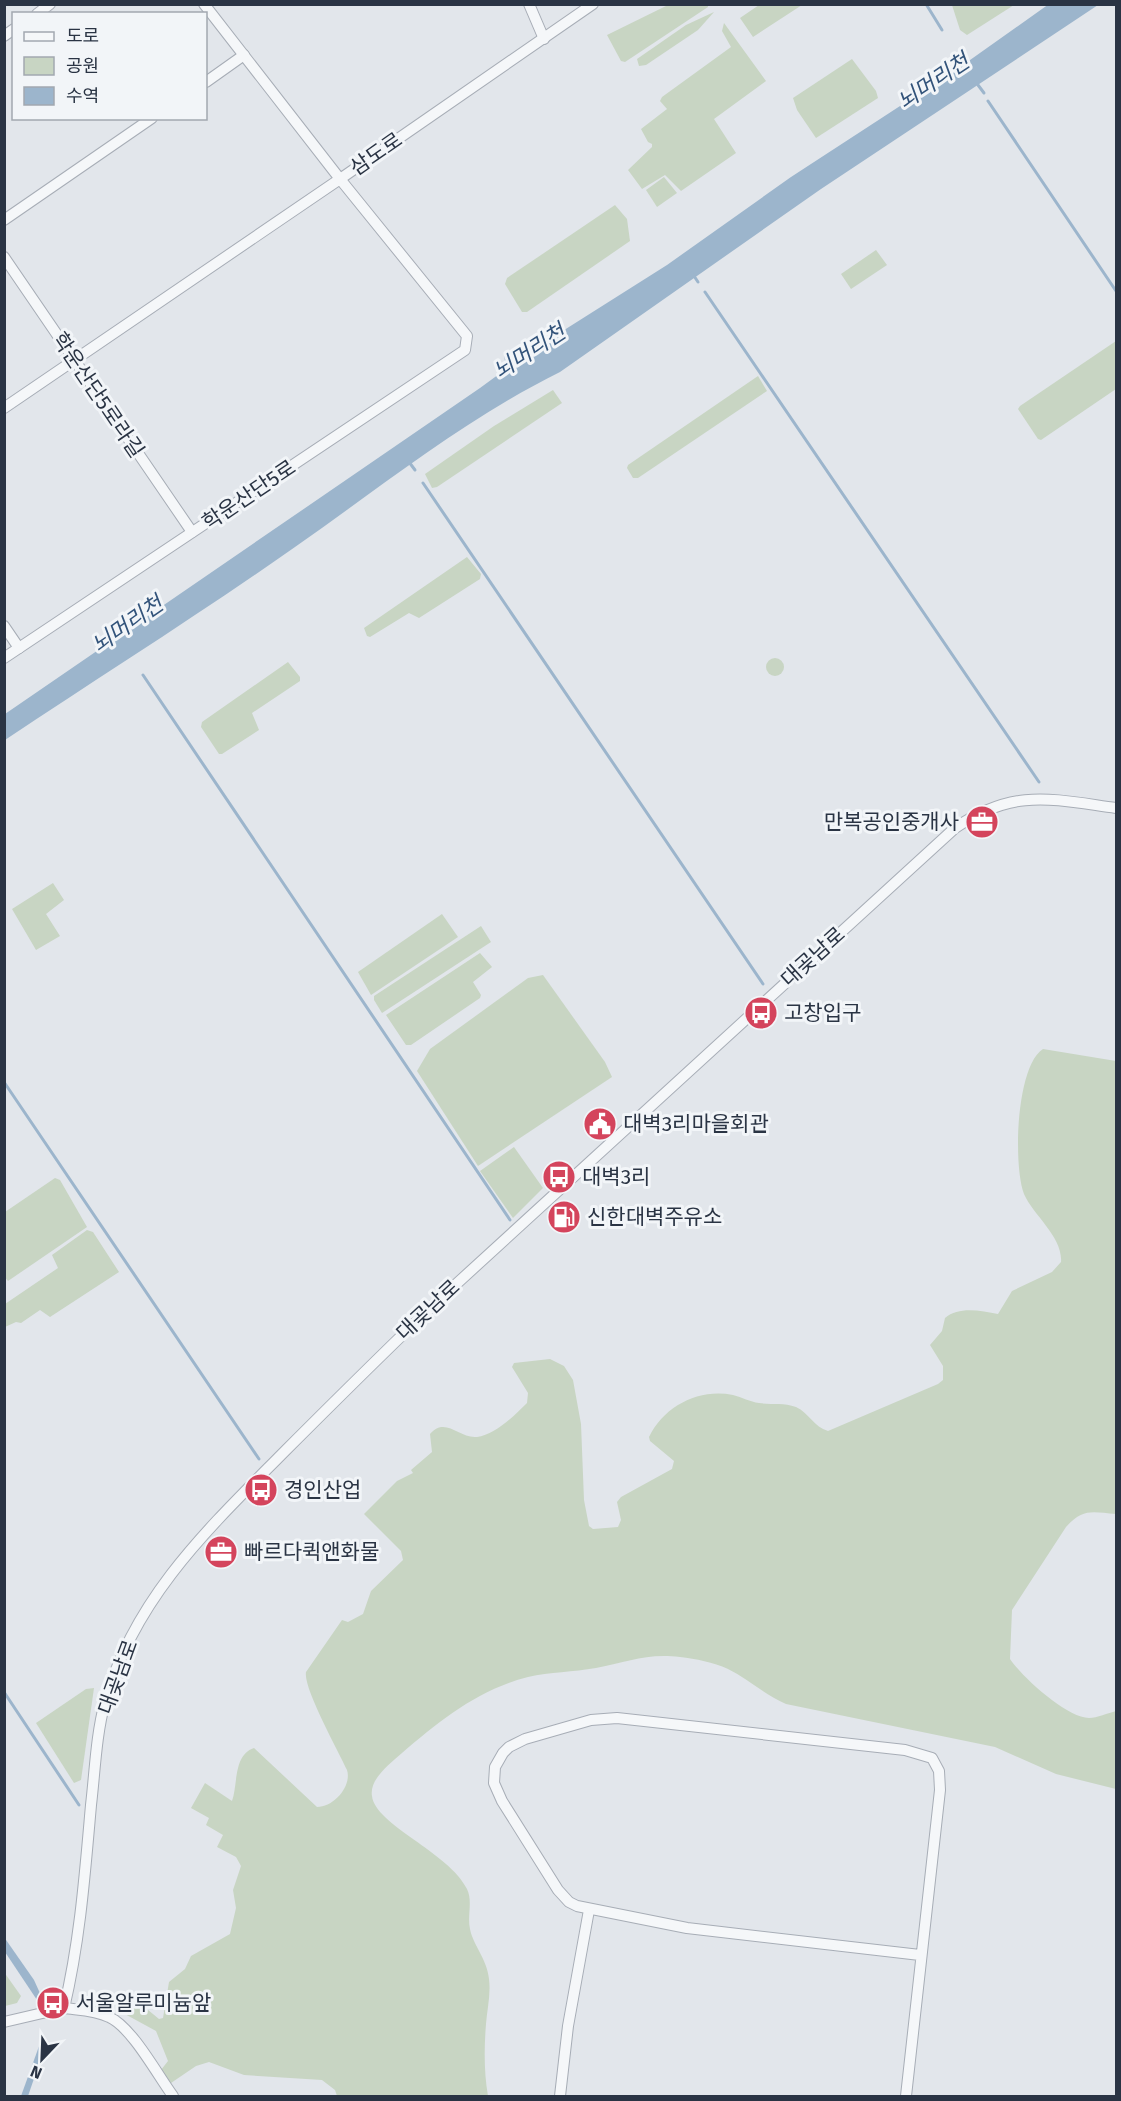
<svg xmlns="http://www.w3.org/2000/svg" width="1121" height="2101" font-family="'Fira Sans','Noto Sans KR',sans-serif">
<style>
.green{fill:#c8d5c3}
.water{fill:#9cb5cc}
.lines{fill:none;stroke-linecap:round;stroke-linejoin:round}
.stream{stroke:#9cb5cc;stroke-width:3}
.minor-casing{stroke:#a7adb6;stroke-width:12}
.minor{stroke:#f5f7f9;stroke-width:10}
.labels{text-anchor:middle;stroke-width:6;stroke-linejoin:round;paint-order:stroke}
.street-label{font-size:21px;fill:#2a3444;stroke:#f2f5f8}
.poi-label{font-size:21px;fill:#2a3444;stroke:#f2f5f8;text-anchor:start}
.water-label{font-size:22px;font-style:italic;fill:#32537a;stroke:#f2f5f8}
</style>
<rect width="100%" height="100%" fill="#e2e6eb"/>
<g class="green">
<path d="M668,5H708V7L625,62L621,61L607,35Z"/>
<path d="M759,5V4L802,5L753,37L740,18Z"/>
<path d="M952,5V4L1014,5L967,35L960,30Z"/>
<path d="M714,12L698,30L646,65L639,66L637,59L686,25Z"/>
<path d="M724,23L766,81L714,119L736,153L681,191L665,175L642,189L628,170L652,147V144L648,142L641,129L667,109L660,101L662,97L731,47L722,31Z"/>
<path d="M852,59L876,91L878,98L816,138L797,110L793,98Z"/>
<path d="M664,177L677,193L657,207L646,190Z"/>
<path d="M615,205L627,219L630,241L527,312H522L505,284L507,278Z"/>
<path d="M876,250L887,265L851,289L841,274Z"/>
<path d="M1116,341V389L1041,440L1038,439L1018,409L1020,406Z"/>
<path d="M758,376L767,391L638,478H633L627,468L628,465Z"/>
<path d="M553,390L562,403L437,487L432,488L425,474L494,426Z"/>
<path d="M467,557L481,574L480,579L419,618L409,613L370,637L367,636L364,628Z"/>
<circle cx="775" cy="667" r="9"/>
<path d="M288,662L300,677V681L252,713L259,730L222,754H219L201,727L202,722Z"/>
<path d="M53,883L64,900L46,914L60,936L36,950L12,909Z"/>
<path d="M442,914L458,937L371,995L358,972Z"/>
<path d="M481,926L491,942L382,1013L374,1000V996Z"/>
<path d="M480,953L492,967L473,982L481,995L480,998L411,1045H406L386,1015Z"/>
<path d="M543,975L605,1062L612,1077L478,1166L417,1071L430,1049L528,978Z"/>
<path d="M1043,1049L1116,1061V1514C1092,1512 1083,1508 1066,1527L1012,1610L1010,1659C1022,1677 1067,1718 1089,1718C1097,1718 1108,1713 1116,1711V1789L1056,1774L995,1747L786,1704C765,1695 748,1679 728,1669C713,1662 696,1659 680,1657C646,1653 628,1662 596,1668C573,1672 550,1672 528,1677C479,1689 439,1721 402,1753C390,1764 369,1779 372,1796C375,1825 449,1852 467,1889C473,1901 467,1916 470,1929C473,1945 487,1959 489,1979C491,1994 487,2010 486,2024C484,2049 484,2073 488,2096H337L335,2090L322,2080L244,2075L209,2062L196,2066L171,2083L161,2070L168,2061L156,2031L123,2013L136,2000L159,2019L163,2018L169,1982L185,1969L191,1956L230,1934L236,1908L233,1890L241,1866L236,1857L217,1847L223,1835L206,1825L209,1818L191,1808L205,1783L232,1801C238,1785 233,1755 254,1748L317,1807C334,1807 352,1786 347,1770C339,1752 303,1688 306,1672L342,1620L348,1622L363,1614L371,1591L403,1560L401,1551L364,1514L397,1481L413,1473L411,1470L432,1452L430,1434C446,1416 459,1439 477,1437C495,1435 515,1415 527,1403L528,1393L512,1367L514,1363L550,1359L564,1366L573,1380L581,1424L584,1500L589,1526L593,1529L618,1527L621,1520L617,1502L621,1497L672,1469L674,1461L650,1441L649,1437C664,1406 699,1388 733,1395C742,1397 750,1402 759,1403C772,1405 783,1402 796,1407C809,1413 814,1427 828,1431L938,1384L943,1380V1366L930,1345L942,1331L945,1318C959,1306 981,1311 998,1314L1012,1291L1052,1272L1061,1262C1063,1237 1033,1215 1024,1194C1013,1165 1016,1066 1043,1049Z"/>
<path d="M514,1147L543,1188L513,1218L480,1171Z"/>
<path d="M55,1178L60,1180L87,1227L8,1281L4,1276L5,1212Z"/>
<path d="M87,1230L93,1232L119,1272L50,1317L40,1310L21,1323L16,1322L5,1327V1304L58,1268L52,1255Z"/>
<path d="M94,1688L81,1780L74,1783L36,1723L86,1689Z"/>
<path d="M4,1972L21,1996L17,2003L5,2006Z"/>
</g>
<g class="water">
<path d="M1049,4L1098,5L821,189L560,372C465,419 381,487 295,547C200,614 101,676 5,740V714L480,388L506,369L504,354L523,347L531,351L667,265L791,177L963,65Z"/>
<path d="M4,1937L34,1980L44,2002L39,2003L5,1952Z"/>
<path d="M42,2038L47,2041L28,2096H21Z"/>
</g>
<g class="lines">
<g class="stream">
<path d="M926,4L942,30"/>
<path d="M978,85L984,93"/>
<path d="M988,101L1116,291"/>
<path d="M692,273L698,282"/>
<path d="M705,292L1039,782"/>
<path d="M409,462L415,470"/>
<path d="M423,483L763,984"/>
<path d="M143,675L510,1220"/>
<path d="M4,1082L259,1459"/>
<path d="M4,1692L79,1805"/>
</g>
<defs>
<g id="minor">
<path d="M204,4L340,179L593,4"/>
<path d="M529,4L544,39"/>
<path d="M37,14L50,4"/>
<path d="M4,36L14,29"/>
<path d="M206,82L244,55"/>
<path d="M4,220L152,118"/>
<path d="M4,257L192,532"/>
<path d="M4,408L340,179L467,336L465,350L4,658"/>
<path d="M4,626L19,648"/>
<path d="M64,2008C79,2010 96,2010 109,2017C132,2027 158,2076 173,2096"/>
<path d="M4,2022L64,2008C80,1941 85,1873 91,1805C95,1771 96,1735 105,1702C135,1596 211,1526 285,1451C337,1399 388,1348 441,1298L955,828C1014,788 1050,799 1116,808"/>
<path d="M560,2096L568,2026L589,1910"/>
<path d="M906,2096L940,1790L939,1771L932,1758L905,1750L617,1718L591,1720L525,1739L509,1747L503,1753L495,1767L494,1783L502,1801L558,1890L569,1902L577,1906L687,1928L920,1955"/>
</g>
</defs>
<use href="#minor" class="minor-casing"/>
<use href="#minor" class="minor"/>
</g>
<defs>
<symbol id="office-disc" viewBox="-11 -11 22 22"><circle r="9.5" fill="#d4445c" stroke="#f2f5f8"/><path d="M-6-3h4V-5.5h4V-3h4V5H-6ZM-1-4.5V-3h2v-1.5ZM-6 0V1H6V0Z" fill="#fff"/></symbol>
<symbol id="bus-disc" viewBox="-11 -11 22 22"><circle r="9.5" fill="#d4445c" stroke="#f2f5f8"/><path d="M-5-6H5V4H4V6H2V4H-2V6H-4V4H-5ZM-3.5-4V0h7V-4ZM-3.5 1.2v1.5H-2V1.2ZM2 1.2v1.5H3.5V1.2Z" fill="#fff"/></symbol>
<symbol id="civic-disc" viewBox="-11 -11 22 22"><circle r="9.5" fill="#d4445c" stroke="#f2f5f8"/><path d="M-.6-6.5H3V-4.5H.6V-3L4-1V1h2V6H-6V1h2V-1L-.6-3ZM-1.2 2.5V6h2.4V2.5Z" fill="#fff"/></symbol>
<symbol id="fuel-disc" viewBox="-11 -11 22 22"><circle r="9.5" fill="#d4445c" stroke="#f2f5f8"/><path d="M-5.5-6h7V0h2V4h1.3V-2.5L3-4.5l.8-.8L6-3V5H2.5V1h-1V6h-7ZM-4.2-4.7v3.2H.2V-4.7Z" fill="#fff"/></symbol>
</defs>
<g fill-rule="evenodd">
<use href="#office-disc" x="963" y="803" width="38" height="38"/>
<use href="#bus-disc" x="742" y="994" width="38" height="38"/>
<use href="#civic-disc" x="581" y="1105" width="38" height="38"/>
<use href="#bus-disc" x="540" y="1158" width="38" height="38"/>
<use href="#fuel-disc" x="545" y="1198" width="38" height="38"/>
<use href="#bus-disc" x="242" y="1471" width="38" height="38"/>
<use href="#office-disc" x="202" y="1533" width="38" height="38"/>
<use href="#bus-disc" x="34" y="1984" width="38" height="38"/>
</g>
<g class="labels">
<g class="street-label">
<text transform="translate(376 154) rotate(-35)" y="7">삼도로</text>
<text transform="translate(98 395) rotate(56)" y="7">학운산단5로라길</text>
<text transform="translate(249 495) rotate(-34)" y="7">학운산단5로</text>
<text transform="translate(813 957) rotate(-42)" y="7">대곶남로</text>
<text transform="translate(428 1310) rotate(-43)" y="7">대곶남로</text>
<text transform="translate(118 1677) rotate(-70)" y="7">대곶남로</text>
</g>
<g class="poi-label">
<text x="959" y="829" text-anchor="end">만복공인중개사</text>
<text x="784" y="1020">고창입구</text>
<text x="623" y="1131">대벽3리마을회관</text>
<text x="582" y="1184">대벽3리</text>
<text x="587" y="1224">신한대벽주유소</text>
<text x="284" y="1497">경인산업</text>
<text x="244" y="1559">빠르다퀵앤화물</text>
<text x="76" y="2010">서울알루미늄앞</text>
</g>
<g class="water-label">
<text transform="translate(933 81) rotate(-34)" y="8">뇌머리천</text>
<text transform="translate(529 351) rotate(-33)" y="8">뇌머리천</text>
<text transform="translate(127 624) rotate(-35)" y="8">뇌머리천</text>
</g>
</g>
<rect width="1121" height="2101" fill="none" stroke="#2a3444" stroke-width="12"/>
<rect x="12" y="12" width="195" height="108" fill="#f2f5f8" stroke="#a2a8b0" stroke-width="1.5"/>
<rect x="24" y="32" width="30" height="9" fill="#f5f7f9" stroke="#a2a8b0" stroke-width="1.5"/>
<text x="66" y="42" font-size="18" fill="#2a3444">도로</text>
<rect x="24" y="57" width="30" height="18" fill="#c8d5c3" stroke="#a2a8b0" stroke-width="1.5"/>
<text x="66" y="72" font-size="18" fill="#2a3444">공원</text>
<rect x="24" y="87" width="30" height="18" fill="#9cb5cc" stroke="#a2a8b0" stroke-width="1.5"/>
<text x="66" y="102" font-size="18" fill="#2a3444">수역</text>
<g transform="translate(42 2059) rotate(203)" stroke="#f2f5f8" stroke-width="4.5" paint-order="stroke">
<path d="M0-4.5L10 22L0 15L-10 22Z" fill="#2a3444"/>
<text y="-9" font-size="16" font-weight="bold" text-anchor="middle" fill="#2a3444">N</text>
</g>
</svg>
